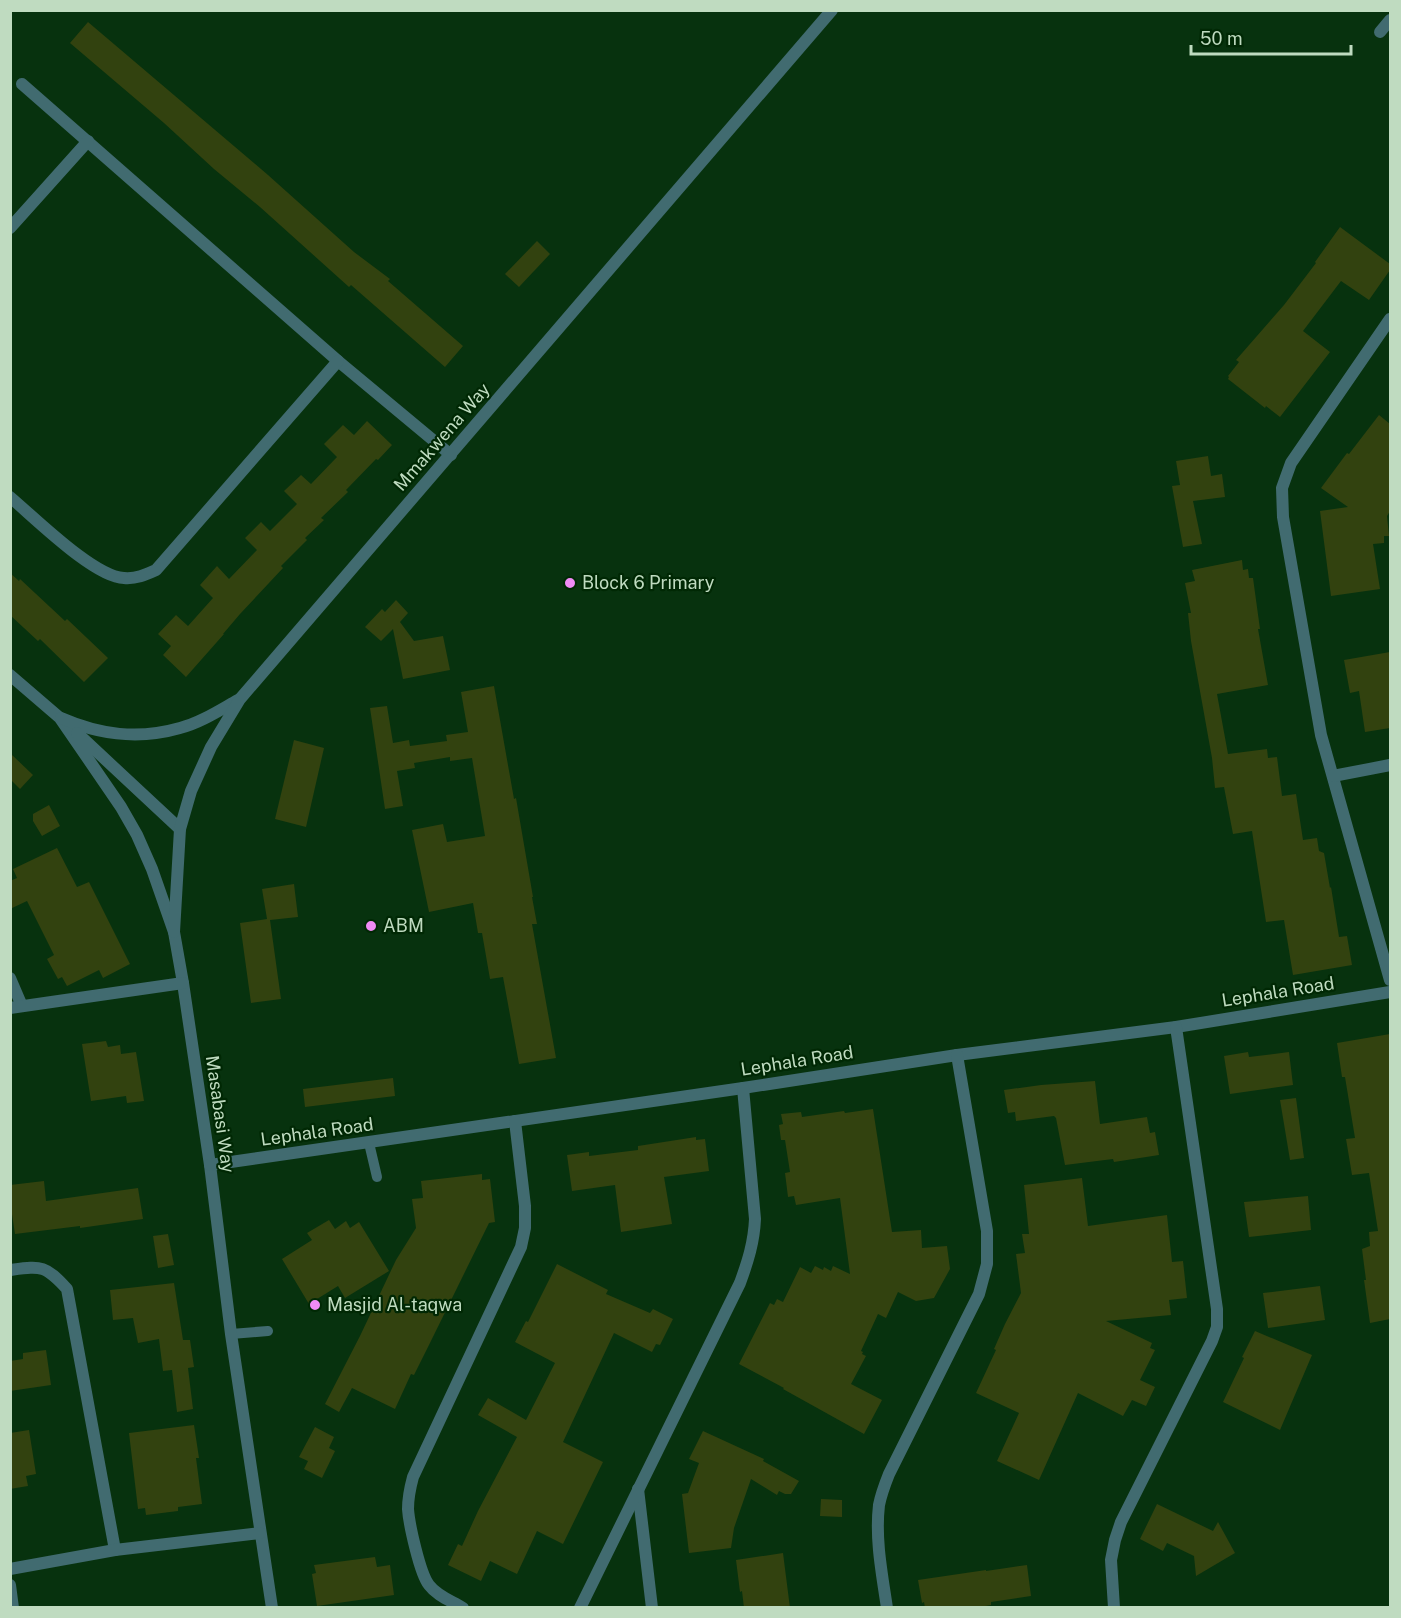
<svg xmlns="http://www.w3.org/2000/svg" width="1401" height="1618" font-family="'Public Sans',sans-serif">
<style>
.building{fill:#32420f}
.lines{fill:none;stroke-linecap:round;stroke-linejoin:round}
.lane{stroke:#416b70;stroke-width:10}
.street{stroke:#416b70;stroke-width:12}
.poi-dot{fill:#f08bf5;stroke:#002804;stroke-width:2}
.labels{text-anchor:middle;stroke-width:4.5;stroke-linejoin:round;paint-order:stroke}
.street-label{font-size:18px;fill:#bfdbc0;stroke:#002804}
.poi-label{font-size:18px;fill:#bfdbc0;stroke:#002804;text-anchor:start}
</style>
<rect width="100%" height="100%" fill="#07320e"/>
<g class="building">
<path d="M88,22L268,175L354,252L390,279L388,281L463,346L445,367L351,285L349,287L260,207L214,169L164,123L70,43Z"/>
<path d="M1340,227L1390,264V270L1369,300L1341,281L1303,331L1330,352L1280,417L1266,406L1265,408L1228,379L1229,377L1228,376L1239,362L1236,360L1284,305L1316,263L1315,262Z"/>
<path d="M537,241L550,254L519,287L505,274Z"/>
<path d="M1379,415L1390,424V511L1387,516L1389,536H1384V543L1373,544L1380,589L1331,596L1320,511L1348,507L1321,488L1347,453L1349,454Z"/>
<path d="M367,421L392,445L378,460L376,459L346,490L348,492L321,518L324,520L305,538L307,540L281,566L283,568L240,614L223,634H224L186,677L163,655L171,646L158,634L176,615L188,626L213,598L200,585L217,566L229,579L257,550L245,538L261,522L270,531L297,504L284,491L301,475L311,484L337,457L324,444L343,425L354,435Z"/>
<path d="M1208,456L1211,476L1222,474L1225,497L1193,501L1202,544L1183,547L1172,486L1180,485L1176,461Z"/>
<path d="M1242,560L1243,570L1248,569L1249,578H1253L1260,629H1258L1268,685L1217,694L1228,754L1267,749L1268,758L1277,757L1282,796L1296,794L1303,840L1317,838L1319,851L1324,853L1330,888L1331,887L1339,937L1347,936L1352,965L1293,975L1284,920L1266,922L1252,831L1233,834L1224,787L1215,788L1212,758L1191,641L1188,613H1191L1185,583L1195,581L1192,570Z"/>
<path d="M10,573L19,581L20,579L65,621L67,619L108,658L84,682L40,639L38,641L10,615Z"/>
<path d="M396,600L408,613L400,622L414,641L443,636L450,670L403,679L393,629L381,641L365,627L382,609L385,612Z"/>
<path d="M1390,652V728L1365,732L1359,691L1350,693L1344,660Z"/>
<path d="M494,686L514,799L516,798L533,897H532L537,924H532L556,1058L519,1064L503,977L490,979L482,933H478L473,903L429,912L412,830L443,824L447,842L485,836L472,758L450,761V757L414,763L415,768L397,771L403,806L385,809L370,708L387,706L393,743L409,740L410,746L447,741L446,735L468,732L461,692Z"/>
<path d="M294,740L324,748L306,827L275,819Z"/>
<path d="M10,753L33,775L20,789L10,779Z"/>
<path d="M49,805L60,826L42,836L33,821V814Z"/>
<path d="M57,848L77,887L89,882L130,964L103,978L99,970L67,986L62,977L58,979L47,959L54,955L27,901L10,909V881L17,878L13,869Z"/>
<path d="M294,884L298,917L270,920L281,999L251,1003L240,923L267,919L262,889Z"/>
<path d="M1390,1034V1319L1370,1323L1364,1280H1366L1362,1249L1370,1246L1369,1232L1378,1231L1369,1173L1352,1175L1346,1139L1355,1138L1345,1077H1342L1337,1043Z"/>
<path d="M106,1041L108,1047L120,1045L121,1054L136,1052L144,1101L127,1103L126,1096L91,1101L82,1044Z"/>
<path d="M1248,1052L1249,1057L1289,1052L1293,1085L1230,1094L1224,1056Z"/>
<path d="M393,1078L395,1096L305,1107L303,1089Z"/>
<path d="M1095,1081L1100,1124L1147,1117L1150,1133L1155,1132L1159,1155L1114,1162L1113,1159L1065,1165L1056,1118L1054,1116L1016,1121L1015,1112L1008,1113L1004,1090L1041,1085Z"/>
<path d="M1296,1098L1304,1158L1290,1160L1280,1100Z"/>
<path d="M873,1109L892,1232L921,1230L922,1248L947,1246L950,1269L934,1298L916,1301L898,1292L886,1318L878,1314L861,1351L863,1352L862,1354L866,1356L851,1384L882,1400L864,1434L783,1389L784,1388L739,1364L770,1303L774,1305L777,1299L783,1302L800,1267L811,1273L815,1266L823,1270L824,1267L831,1271L833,1266L850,1274L840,1198L796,1205L794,1196L788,1197L785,1173L790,1172L785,1140H781L779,1125L783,1124L781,1114L801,1112L802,1117L844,1111L845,1113Z"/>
<path d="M696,1137V1140L705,1139L709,1171L664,1177L672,1224L621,1232L615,1185L572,1191L567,1155L589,1152V1156L638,1150V1146Z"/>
<path d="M482,1174V1180L490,1179L495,1222L489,1223L427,1349L414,1375L411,1374L395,1409L352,1388L339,1412L325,1404L360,1336L396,1260L416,1228L412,1199L423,1198L421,1181Z"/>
<path d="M1082,1178L1088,1226L1167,1215L1172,1262L1183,1261L1187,1298L1169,1300L1171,1315L1106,1321L1152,1343L1150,1348L1155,1350L1140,1380L1155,1387L1146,1406L1132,1400L1123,1416L1078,1393L1039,1480L997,1461L1019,1413L976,1393L996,1350L994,1349L1005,1324L1021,1293L1016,1254L1025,1253L1022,1234H1029L1024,1185Z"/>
<path d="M44,1181L46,1201L138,1188L143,1219L80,1228V1226L15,1234L10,1201V1185Z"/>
<path d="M1308,1196L1311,1230L1249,1237L1244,1202Z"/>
<path d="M329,1220L335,1229L346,1221L350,1228L359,1222L389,1271L345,1298L338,1286L309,1304L282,1259L312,1240L307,1233Z"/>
<path d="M168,1234L174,1265L158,1268L153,1236Z"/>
<path d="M557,1264L608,1290L606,1294L650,1313L653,1309L673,1319L660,1345L656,1344L652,1352L614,1333L563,1442L603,1462L563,1544L537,1531L517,1574L490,1561L481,1581L448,1565L458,1544L462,1546L478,1511L517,1437L478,1415L488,1398L526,1420L555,1363L515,1342L526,1321L528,1322Z"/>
<path d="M174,1283L183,1340H190L194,1367L188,1368L193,1409L177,1412L172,1370L163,1371L159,1339L138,1343L133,1318L113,1320L110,1290Z"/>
<path d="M1320,1286L1325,1320L1268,1328L1263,1293Z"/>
<path d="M1255,1331L1312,1355L1280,1430L1223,1402L1244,1358L1242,1357Z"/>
<path d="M46,1350L51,1385L10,1391V1361L23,1359V1353Z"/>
<path d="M194,1425L199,1458H196L202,1504L178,1507V1511L146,1515L145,1508L138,1509L129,1433Z"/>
<path d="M315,1427L334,1437L329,1448L335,1451L322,1478L304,1469L308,1461L299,1457Z"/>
<path d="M29,1430L36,1474L26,1476L28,1486L10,1489V1433Z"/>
<path d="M703,1431L764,1459L763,1461L799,1481L791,1494H785L779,1491L777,1495L751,1479L734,1528L731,1548L689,1553L682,1494L688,1493L699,1463L689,1459Z"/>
<path d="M821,1499L842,1500V1517L820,1516Z"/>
<path d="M1157,1504L1213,1531L1218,1522L1235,1553L1196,1576L1194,1556L1167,1543L1163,1551L1140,1539Z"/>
<path d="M783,1553L790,1608H744L742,1591L740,1592L736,1560Z"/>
<path d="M375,1557L377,1567L390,1565L394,1595L317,1606L312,1574L316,1573L314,1565Z"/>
<path d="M1027,1565L1031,1596L991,1602V1605L975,1608H925L924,1602L922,1603L918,1580L986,1570V1571Z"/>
</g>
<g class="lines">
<g class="lane">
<path d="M369,1143L377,1177"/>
<path d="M231,1334L268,1331"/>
</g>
<g class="street">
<path d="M1380,32L1390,20"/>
<path d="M22,84L338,361L451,455"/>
<path d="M10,228L88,141"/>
<path d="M1390,319L1291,463L1282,488L1283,517L1321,735L1390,980"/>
<path d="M10,497C35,518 94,577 124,578C136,579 145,575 156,570L338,361"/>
<path d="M10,675L60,718L121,807L137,835L152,869L174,932L183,983L210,1165L231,1334L272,1608"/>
<path d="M61,718C100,735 138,740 180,728C200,723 220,710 238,700"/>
<path d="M77,733L180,829"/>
<path d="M1333,776L1390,765"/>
<path d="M174,932L180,829L191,791L211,747L240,699L832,10"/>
<path d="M10,978L22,1006"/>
<path d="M10,1008L183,983"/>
<path d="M210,1165L743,1088L957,1055L1176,1027L1390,992"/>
<path d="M10,1270C42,1266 45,1265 67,1289L115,1550"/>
<path d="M638,1489L652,1608"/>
<path d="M10,1569L115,1550L260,1533"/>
<path d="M10,1585L13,1608"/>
<path d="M463,1608C452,1601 437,1596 429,1585C420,1574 409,1524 408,1509C408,1498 410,1488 413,1477L521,1247L525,1228V1206L515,1121"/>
<path d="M580,1608L740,1283C748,1261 754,1242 755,1219L743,1088"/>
<path d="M887,1608C882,1574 875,1539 879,1505C881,1495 885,1484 889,1474L979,1294L987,1264V1231L957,1055"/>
<path d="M1114,1608L1111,1560L1115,1540L1121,1522L1212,1341L1217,1327V1309L1176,1027"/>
</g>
</g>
<g class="poi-dot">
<circle cx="570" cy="583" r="6"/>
<circle cx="371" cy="926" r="6"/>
<circle cx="315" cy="1305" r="6"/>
</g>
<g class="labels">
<g class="street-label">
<text transform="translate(442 437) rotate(-49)" y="6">Mmakwena Way</text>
<text transform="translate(1278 992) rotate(-9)" y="6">Lephala Road</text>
<text transform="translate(797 1061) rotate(-9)" y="6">Lephala Road</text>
<text transform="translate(220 1114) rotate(82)" y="6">Masabasi Way</text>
<text transform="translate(317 1132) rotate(-8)" y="6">Lephala Road</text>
</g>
<g class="poi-label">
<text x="582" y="589">Block 6 Primary</text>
<text x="383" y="932">ABM</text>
<text x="327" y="1311">Masjid Al-taqwa</text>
</g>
</g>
<rect width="1401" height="1618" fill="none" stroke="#bfdbc0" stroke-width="24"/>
<path d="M1191 45v9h160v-9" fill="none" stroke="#bfdbc0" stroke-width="3"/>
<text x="1200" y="45" font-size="18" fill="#bfdbc0" stroke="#002804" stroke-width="4.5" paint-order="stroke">50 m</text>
</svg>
